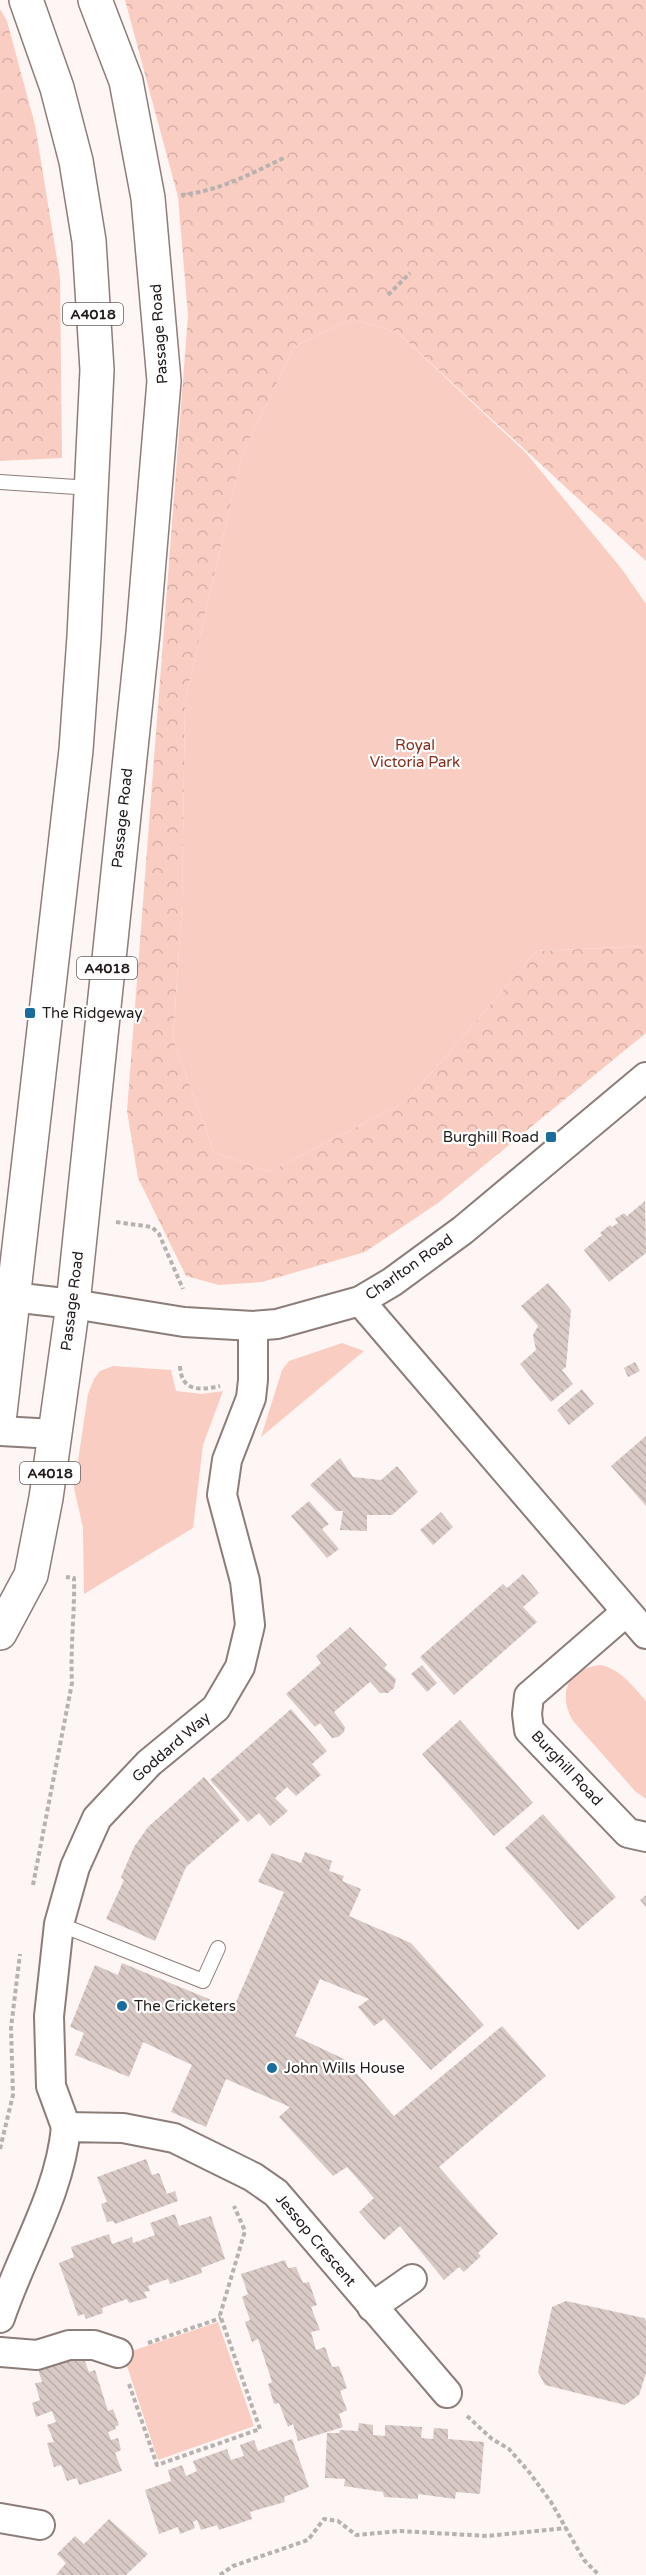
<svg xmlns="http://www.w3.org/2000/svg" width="646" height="2575" font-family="'Varela Round',sans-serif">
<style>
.green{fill:#facdc2}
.forest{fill:url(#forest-crowns)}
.building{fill:url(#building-back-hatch)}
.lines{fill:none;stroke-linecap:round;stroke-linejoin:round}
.lane-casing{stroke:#8c7d79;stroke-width:16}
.street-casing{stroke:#8c7d79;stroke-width:32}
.primary-casing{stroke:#8c7d79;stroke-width:36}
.path{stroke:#b7b1af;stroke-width:4;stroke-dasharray:4.5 3;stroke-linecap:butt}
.lane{stroke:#fff;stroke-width:14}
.street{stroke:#fff;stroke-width:28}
.primary{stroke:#fff;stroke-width:33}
.poi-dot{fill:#1c6b9d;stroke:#fff;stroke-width:2}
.labels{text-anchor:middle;stroke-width:4.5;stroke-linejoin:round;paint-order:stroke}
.shield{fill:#fff;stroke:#645f5f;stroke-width:1.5}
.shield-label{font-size:14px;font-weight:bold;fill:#211b1a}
.street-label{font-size:15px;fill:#211b1a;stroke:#fff}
.park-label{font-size:15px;fill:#852d1a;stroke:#fff}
.poi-label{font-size:15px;fill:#211b1a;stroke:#fff;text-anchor:start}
</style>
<defs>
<pattern id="forest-crowns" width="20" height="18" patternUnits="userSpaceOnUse" patternTransform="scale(1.5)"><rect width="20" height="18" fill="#facdc2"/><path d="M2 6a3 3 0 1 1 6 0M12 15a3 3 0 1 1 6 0" fill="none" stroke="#d6afa6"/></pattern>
<pattern id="building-back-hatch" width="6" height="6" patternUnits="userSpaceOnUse" patternTransform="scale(1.5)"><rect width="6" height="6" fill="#dacac6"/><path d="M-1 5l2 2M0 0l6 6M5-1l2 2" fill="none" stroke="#bbadaa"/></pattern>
</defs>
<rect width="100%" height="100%" fill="#fdf6f4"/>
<g class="green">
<path d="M352,319L397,332L526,453L621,568L646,604V946L537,951L407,1101L269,1172L214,1152L173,1039L182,905L185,701L242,455L295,346Z"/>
<path d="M342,1343L364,1351L261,1437L282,1370L289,1361Z"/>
<path d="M113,1366L171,1370L176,1391L202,1394L223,1391L203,1445L193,1528L84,1594L83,1528L74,1488L88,1394L94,1379L100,1371Z"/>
<path d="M601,1665C621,1670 632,1685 646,1701V1799L635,1791L573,1721C557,1693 568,1668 601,1665Z"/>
<path d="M218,2322L254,2426L158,2460L123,2354Z"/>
</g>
<g class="forest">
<path d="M125,0H646V561L397,332L352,319L295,346L242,455L185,701L182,905L173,1039L214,1152L269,1172L407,1101L537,951L646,946V1033L438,1203L365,1252L262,1282L219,1285L186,1276L138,1178L127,1111L188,315L178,197Z"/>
<path d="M0,9L7,21L35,125L60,277L62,458L0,461Z"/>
</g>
<g class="building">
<path d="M645,1201L646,1253L609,1282L584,1250L602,1235L600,1233L610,1225L612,1227L618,1223L615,1219L624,1213L627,1216Z"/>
<path d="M548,1283L571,1310L566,1367L562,1370L573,1384L551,1402L520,1364L536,1350L533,1335L538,1326L521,1306Z"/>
<path d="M635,1362L640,1371L628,1377L624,1368Z"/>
<path d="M582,1389L594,1404L569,1425L557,1410Z"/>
<path d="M646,1436V1506L611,1466Z"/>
<path d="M340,1458L353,1477L381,1480L397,1466L418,1492L392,1515H367V1531L340,1530L343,1511H336L310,1485Z"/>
<path d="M309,1501L329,1524L322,1529L339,1549L327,1558L291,1516Z"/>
<path d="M441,1512L453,1527L433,1545L420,1530Z"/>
<path d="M523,1574L539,1593L523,1607L537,1622L454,1695L420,1657L503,1584L507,1588Z"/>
<path d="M350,1627L387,1665L384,1668L396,1679L394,1688L388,1693H380L370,1682L334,1712L345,1727L344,1732L338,1737L332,1738L320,1723L315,1727L286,1694L321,1663L316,1656Z"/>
<path d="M422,1665L437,1683L427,1692L411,1674Z"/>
<path d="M291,1709L327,1751L312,1764L321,1775L296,1796L287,1787L275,1798L288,1811L270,1826L259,1813L248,1822L210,1780Z"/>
<path d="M460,1720L533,1803L494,1836L422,1754Z"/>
<path d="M204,1777L240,1820L186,1867L155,1941L106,1919L124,1880L121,1877L134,1847L148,1827Z"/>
<path d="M543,1814L616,1897L578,1930L505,1848Z"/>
<path d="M305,1852L332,1861L329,1871L344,1876L342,1881L361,1889L349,1916L411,1943L484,2025L431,2070L384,2019L374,2026L358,2007L369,1999L320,1979L295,2036L344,2059L394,2116L502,2026L546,2076L439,2167L498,2234L478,2253L481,2256L464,2272L459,2267L444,2280L400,2226L384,2240L359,2212L374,2198L347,2167L333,2176L279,2117L290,2107L226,2079L206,2127L171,2112L192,2065L143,2042L129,2077L75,2055L84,2033L70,2027L95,1965L118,1975L122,1963L233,2009L284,1892L258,1882L272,1853L301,1863Z"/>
<path d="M646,1895V1907L640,1900Z"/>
<path d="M146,2159L152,2175L159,2173L167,2194L175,2191L178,2201L115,2224L113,2221L107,2222L101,2204L107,2202L97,2177Z"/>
<path d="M175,2214L179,2226L211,2216L225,2259L201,2268L202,2273L170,2284L168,2279L148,2286L150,2291L144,2292L147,2298L129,2303L127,2299L102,2308L103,2313L86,2319L84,2314L78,2316L59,2263L74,2257L71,2247L109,2234L112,2244L132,2237L133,2243L155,2235L150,2223Z"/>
<path d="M285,2260L288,2268L296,2267L303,2283L309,2282L317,2305L311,2307L320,2330L311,2332L316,2350L325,2347L332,2367L339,2366L347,2388L340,2391L347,2410L339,2414L343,2427L298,2441L293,2424L288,2427L279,2403L274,2404L268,2384L272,2382L258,2339L252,2342L245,2322L250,2320L242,2297L248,2294L241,2274Z"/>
<path d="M566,2301L644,2318L646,2321V2373L639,2395L625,2405L545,2385L538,2372L552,2307Z"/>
<path d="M80,2349L89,2372L95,2370L108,2411L113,2409L119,2425L115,2427L116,2429L108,2432L111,2440L118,2438L121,2450L115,2453L122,2471L79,2485L77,2478L67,2481L61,2465L54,2467L47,2443L54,2442L47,2425L56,2422L52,2411L36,2417L32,2403L40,2400L35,2383L42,2382L36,2363Z"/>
<path d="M359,2423L373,2425V2435L385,2436V2425L422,2427L421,2438L433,2439L434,2428L448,2429V2439L484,2442L480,2494L456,2492L455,2499L418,2494V2499L384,2497L383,2492L344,2486L345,2479L325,2478L327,2433H339L340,2430L358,2431Z"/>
<path d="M292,2439L309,2487L284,2497L285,2502L250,2512L252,2519L219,2530L217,2525L201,2530L197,2520L193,2522L195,2528L180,2534L178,2527L159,2534L145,2490L171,2481L168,2470L182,2465L186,2476L197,2471L193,2461L227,2449L231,2460L244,2456L240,2445L254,2440L258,2451Z"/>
<path d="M109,2519L148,2554L126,2575H56L66,2563L57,2554L75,2536L84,2544Z"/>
</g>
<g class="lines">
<defs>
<g id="lane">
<path d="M0,482L91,488"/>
<path d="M59,1924L203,1981L218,1948"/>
</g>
<g id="street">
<path d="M12,1297L73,1304L184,1322L253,1326L277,1324L360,1301L392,1282L463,1230L646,1077"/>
<path d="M360,1301L646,1634"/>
<path d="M0,1431L55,1434"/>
<path d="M626,1612L529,1696L527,1714L529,1730L628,1833L646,1837"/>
<path d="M66,2127L51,2086L49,2016L59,1924L75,1867L97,1818L149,1763L216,1708L240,1667L250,1625L245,1581L222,1495L227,1460L251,1398L253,1380V1326"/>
<path d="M372,2307L412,2279"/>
<path d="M0,2318C21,2255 60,2194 66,2127L123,2128L174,2138L253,2177L276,2193L447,2393"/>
<path d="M0,2352L37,2355L69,2345H94L118,2353"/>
<path d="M0,2518L40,2525"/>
</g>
<g id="primary">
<path d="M0,1413L76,750L84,637L97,370L89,241L76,161L57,88L26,0"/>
<path d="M0,1633L31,1575L46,1498L73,1304L143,633L164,381L148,198L126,81L95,0"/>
</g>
</defs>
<use href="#lane" class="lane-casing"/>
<use href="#street" class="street-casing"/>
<use href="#primary" class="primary-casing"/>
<g class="path">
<path d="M181,195C220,191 252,173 286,157"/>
<path d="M388,295L410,273"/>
<path d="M116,1222L152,1227L159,1234L183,1289"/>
<path d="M180,1366C181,1391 199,1391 220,1386"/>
<path d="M33,1885L72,1683C70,1647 75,1613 74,1578L66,1577"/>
<path d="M0,2149L13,2095L11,2028L20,1954"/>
<path d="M148,2343L221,2318"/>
<path d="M129,2384L157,2465L260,2429L220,2315L245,2231L234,2206"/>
<path d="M467,2416L492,2439L509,2449L529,2472L551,2502L584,2560L599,2575"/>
<path d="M220,2575L233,2566L308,2540L324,2519L338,2521L356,2535L400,2531L487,2536L566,2528"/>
</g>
<use href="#lane" class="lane"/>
<use href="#street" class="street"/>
<use href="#primary" class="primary"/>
</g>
<g class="poi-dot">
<rect x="24" y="1007" width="12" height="12" rx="3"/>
<rect x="545" y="1131" width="12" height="12" rx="3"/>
<circle cx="122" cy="2006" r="6"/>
<circle cx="272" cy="2068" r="6"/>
</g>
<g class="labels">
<g class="shield">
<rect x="63" y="303" width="60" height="22" rx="4.5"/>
<rect x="77" y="957" width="60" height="22" rx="4.5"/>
<rect x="20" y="1462" width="60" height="22" rx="4.5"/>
</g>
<g class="shield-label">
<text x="93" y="319">A4018</text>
<text x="107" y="973">A4018</text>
<text x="50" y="1478">A4018</text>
</g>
<g class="street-label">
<text transform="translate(159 334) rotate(-94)" y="5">Passage Road</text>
<text transform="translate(122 818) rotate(-84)" y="5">Passage Road</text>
<text transform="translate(409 1267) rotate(-35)" y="5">Charlton Road</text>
<text transform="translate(72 1301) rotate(-83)" y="5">Passage Road</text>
<text transform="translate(171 1747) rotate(-41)" y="5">Goddard Way</text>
<text transform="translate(567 1768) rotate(47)" y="5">Burghill Road</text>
<text transform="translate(316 2240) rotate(50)" y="5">Jessop Crescent</text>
</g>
<g class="park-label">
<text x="415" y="750">Royal<tspan x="415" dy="17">Victoria Park</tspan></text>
</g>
<g class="poi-label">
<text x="42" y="1018">The Ridgeway</text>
<text x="539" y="1142" text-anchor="end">Burghill Road</text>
<text x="134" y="2011">The Cricketers</text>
<text x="284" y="2073">John Wills House</text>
</g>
</g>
</svg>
